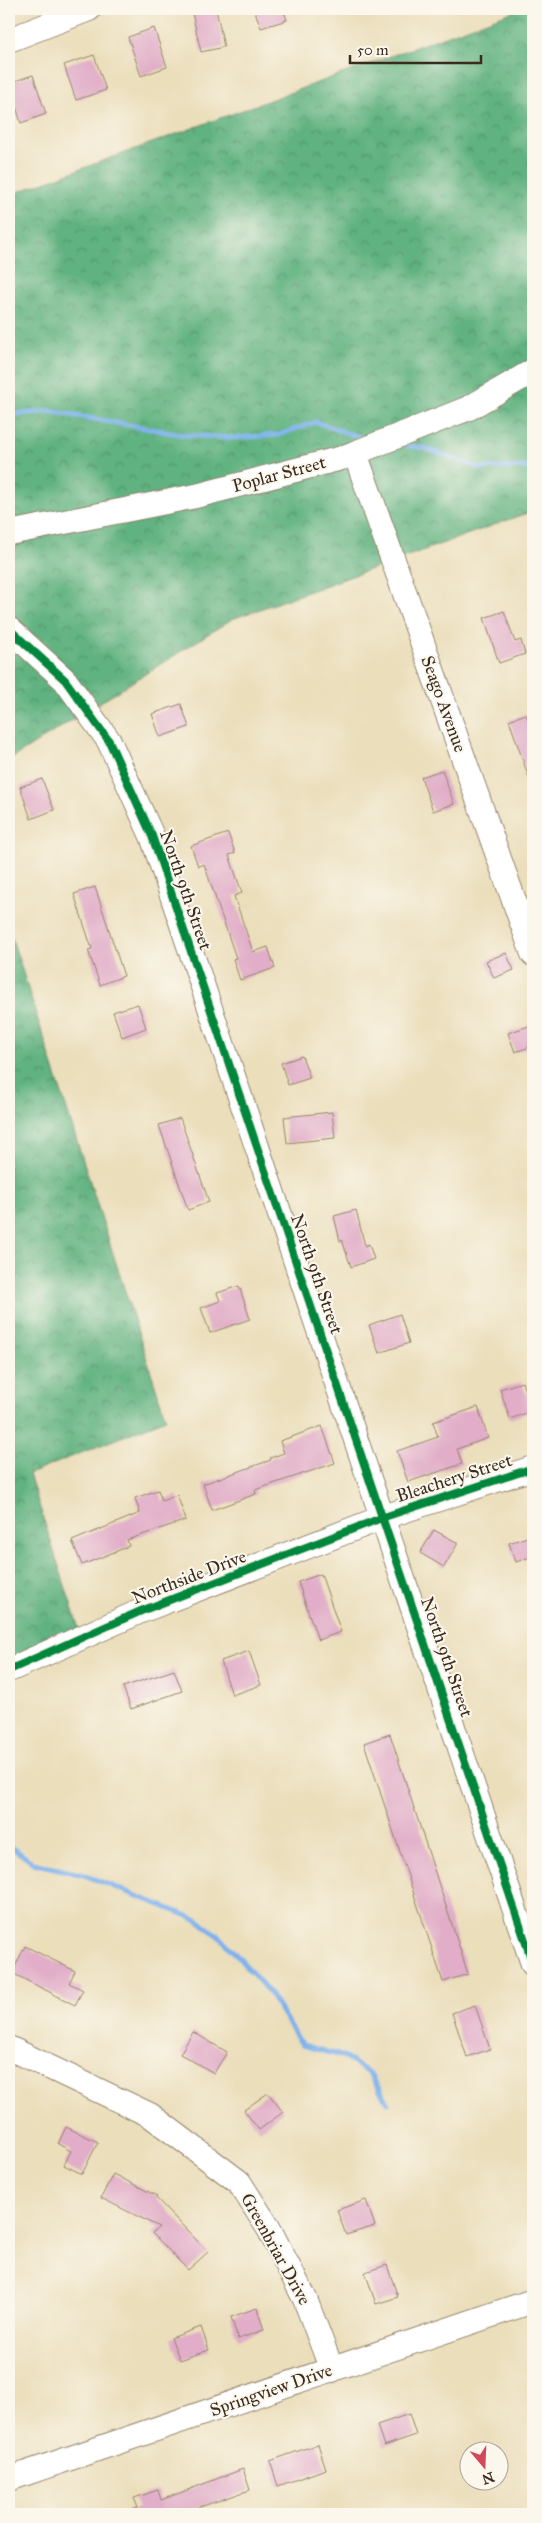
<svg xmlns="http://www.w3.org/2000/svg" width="542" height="2523" font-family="'IM FELL Great Primer',serif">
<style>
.forest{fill:url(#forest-crowns);stroke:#4e6e4f}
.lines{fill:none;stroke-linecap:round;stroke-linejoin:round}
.stream{stroke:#7fb2ec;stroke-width:5}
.building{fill:#e1adc8}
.minor-casing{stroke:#93846c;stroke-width:26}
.minor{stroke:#fff;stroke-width:24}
.cycleway-casing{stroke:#fbf7ec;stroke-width:11}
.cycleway{stroke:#00873e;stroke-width:8}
.labels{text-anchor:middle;stroke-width:4;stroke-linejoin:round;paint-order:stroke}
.street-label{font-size:18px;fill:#3b2a1e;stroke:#fbf7ec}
</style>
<defs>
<pattern id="forest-crowns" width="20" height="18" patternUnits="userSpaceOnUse" patternTransform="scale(1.25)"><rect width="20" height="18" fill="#60b280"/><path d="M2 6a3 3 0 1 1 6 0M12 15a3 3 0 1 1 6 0" fill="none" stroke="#509168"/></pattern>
</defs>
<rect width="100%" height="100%" fill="#fbf7ec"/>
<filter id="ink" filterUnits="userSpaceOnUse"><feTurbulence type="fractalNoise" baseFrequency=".02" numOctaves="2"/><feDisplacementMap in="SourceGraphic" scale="10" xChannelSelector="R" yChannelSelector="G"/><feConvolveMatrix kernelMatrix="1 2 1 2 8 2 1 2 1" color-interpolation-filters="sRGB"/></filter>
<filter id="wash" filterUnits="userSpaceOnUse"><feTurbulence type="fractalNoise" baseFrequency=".0096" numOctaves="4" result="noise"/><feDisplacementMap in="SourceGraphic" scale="20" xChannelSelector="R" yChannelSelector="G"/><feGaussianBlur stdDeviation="1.12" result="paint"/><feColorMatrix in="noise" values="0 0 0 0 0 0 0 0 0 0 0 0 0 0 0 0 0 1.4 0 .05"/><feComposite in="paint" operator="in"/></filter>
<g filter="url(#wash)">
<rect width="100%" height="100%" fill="#ebdebb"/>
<g class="forest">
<path d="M520,9H533V511L232,619L9,760V195Z"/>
<path d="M9,929L166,1419L29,1474L80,1632L9,1662Z"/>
</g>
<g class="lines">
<g class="stream">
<path d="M9,415L49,411L185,435L232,438L278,435L316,422L367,440"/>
<path d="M408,446L424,448L479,468L533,467"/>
<path d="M9,1845L33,1863L84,1875L198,1920L223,1940L268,1991L302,2045L345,2057L369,2073L388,2103"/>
</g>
</g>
<g id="blocks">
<g class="building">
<path d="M216,9L224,47L201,52L192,13Z"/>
<path d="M254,9H283L287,20L261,28Z"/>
<path d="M154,28L167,67L141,76L128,37Z"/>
<path d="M94,55L106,90L76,100L64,65Z"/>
<path d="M33,75L46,114L21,123L9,83Z"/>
<path d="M504,611L515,642L521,640L525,654L499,663L484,618Z"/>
<path d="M181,704L189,727L160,737L152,714Z"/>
<path d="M526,714L533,734V784H531L509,720Z"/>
<path d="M442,770L454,804L433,811L421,777Z"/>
<path d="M42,779L54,810L31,819L20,787Z"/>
<path d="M228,833L235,853L229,855L242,893L234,896L253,952L268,947L275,968L240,980L233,959L236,958L204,864L198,866L191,846Z"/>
<path d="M95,887L124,976L100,985L88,950L92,949L74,894Z"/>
<path d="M506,953L514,970L494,978L486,961Z"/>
<path d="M138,1004L146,1028L122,1037L113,1012Z"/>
<path d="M529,1026L533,1046L515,1052L508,1033Z"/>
<path d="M302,1056L310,1078L288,1085L281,1063Z"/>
<path d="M332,1112L335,1138L287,1143L284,1117Z"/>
<path d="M180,1118L209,1202L188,1210L159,1125Z"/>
<path d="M356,1210L365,1246L369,1244L374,1259L351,1267L342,1240L340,1241L334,1216Z"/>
<path d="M239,1286L250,1319L210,1333L201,1308L220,1301L217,1293Z"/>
<path d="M400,1314L409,1343L379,1353L369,1325Z"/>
<path d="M522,1382L532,1411L510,1419L500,1389Z"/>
<path d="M478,1407L488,1438L457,1449L462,1464L408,1482L397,1451L438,1437L433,1422Z"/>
<path d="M322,1426L335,1463L255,1490L256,1494L212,1510L203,1484L271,1460L270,1458L284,1453L280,1441Z"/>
<path d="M158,1490L162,1501L177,1495L186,1520L127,1540L129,1546L82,1565L72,1541L140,1513L135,1498Z"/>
<path d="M434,1530L458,1543L444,1567L420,1553Z"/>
<path d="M533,1535V1556L516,1562L509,1543Z"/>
<path d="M321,1574L341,1632L318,1640L298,1582Z"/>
<path d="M249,1651L261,1685L232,1695L221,1661Z"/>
<path d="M174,1670L182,1691L131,1709L123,1687Z"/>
<path d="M390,1734L468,1974L443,1982L364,1743Z"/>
<path d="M25,1946L75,1971L69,1983L83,1990L75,2005L12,1973Z"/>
<path d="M475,2005L490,2049L467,2057L452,2013Z"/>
<path d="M193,2032L227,2052L214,2073L180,2054Z"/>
<path d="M268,2093L283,2112L259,2130L244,2110Z"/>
<path d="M66,2127L98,2142L82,2174L64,2165L71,2151L58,2144Z"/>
<path d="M113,2174L157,2196L156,2198L208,2252L188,2270L152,2233L159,2227L101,2198Z"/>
<path d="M366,2200L375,2226L346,2235L337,2210Z"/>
<path d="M387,2265L398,2297L376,2304L365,2272Z"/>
<path d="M257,2308L264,2330L238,2339L231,2317Z"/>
<path d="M201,2327L209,2350L180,2360L171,2338Z"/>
<path d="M409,2414L416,2435L384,2446L377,2425Z"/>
<path d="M318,2444L326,2469L278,2486L270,2461Z"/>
<path d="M243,2469L250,2490L179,2514H126V2512L138,2508L134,2498L158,2490L161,2500Z"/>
</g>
</g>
</g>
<g filter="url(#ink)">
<use href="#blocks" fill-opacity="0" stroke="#93846c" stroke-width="1"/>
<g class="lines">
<defs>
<g id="minor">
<path d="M9,40L89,9"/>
<path d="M355,453L533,954"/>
<path d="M9,533L196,496L342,458L469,408L533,371"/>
<path d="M9,629L65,680L109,741L152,836L533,1964"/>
<path d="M9,1670L141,1611L384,1517L533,1468"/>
<path d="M9,2048L150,2115L239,2182L269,2229L305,2299L332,2370"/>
<path d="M9,2479L533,2301"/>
</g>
</defs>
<use href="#minor" class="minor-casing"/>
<use href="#minor" class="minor"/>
<defs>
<g id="cycleway">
<path d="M9,629L65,680L109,741L152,836L533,1964"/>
<path d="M9,1670L141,1611L384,1517L533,1468"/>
</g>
</defs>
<use href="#cycleway" class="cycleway-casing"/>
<use href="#cycleway" class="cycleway"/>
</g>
</g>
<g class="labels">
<g class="street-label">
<text transform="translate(279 474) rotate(-15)" y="6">Poplar Street</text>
<text transform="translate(444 704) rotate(70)" y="6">Seago Avenue</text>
<text transform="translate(186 890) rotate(71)" y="6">North 9th Street</text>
<text transform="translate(317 1274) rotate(71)" y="6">North 9th Street</text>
<text transform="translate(454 1478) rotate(-18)" y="6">Bleachery Street</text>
<text transform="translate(189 1577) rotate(-21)" y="6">Northside Drive</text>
<text transform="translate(447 1657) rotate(71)" y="6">North 9th Street</text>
<text transform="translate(276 2249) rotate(61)" y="6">Greenbriar Drive</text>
<text transform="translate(271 2390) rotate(-19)" y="6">Springview Drive</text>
</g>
</g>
<rect width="542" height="2523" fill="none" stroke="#fbf7ec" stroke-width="30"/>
<g transform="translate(484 2466) rotate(161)"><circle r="24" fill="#fbf7ec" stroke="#aea59a"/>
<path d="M0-4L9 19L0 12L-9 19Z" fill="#d1495b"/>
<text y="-8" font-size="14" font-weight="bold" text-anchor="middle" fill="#3b2a1e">N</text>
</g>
<path d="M350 55v8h131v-8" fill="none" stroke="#3b2a1e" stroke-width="2.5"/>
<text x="357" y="55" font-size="15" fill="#3b2a1e" stroke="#fbf7ec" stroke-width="4" paint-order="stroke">50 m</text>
</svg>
